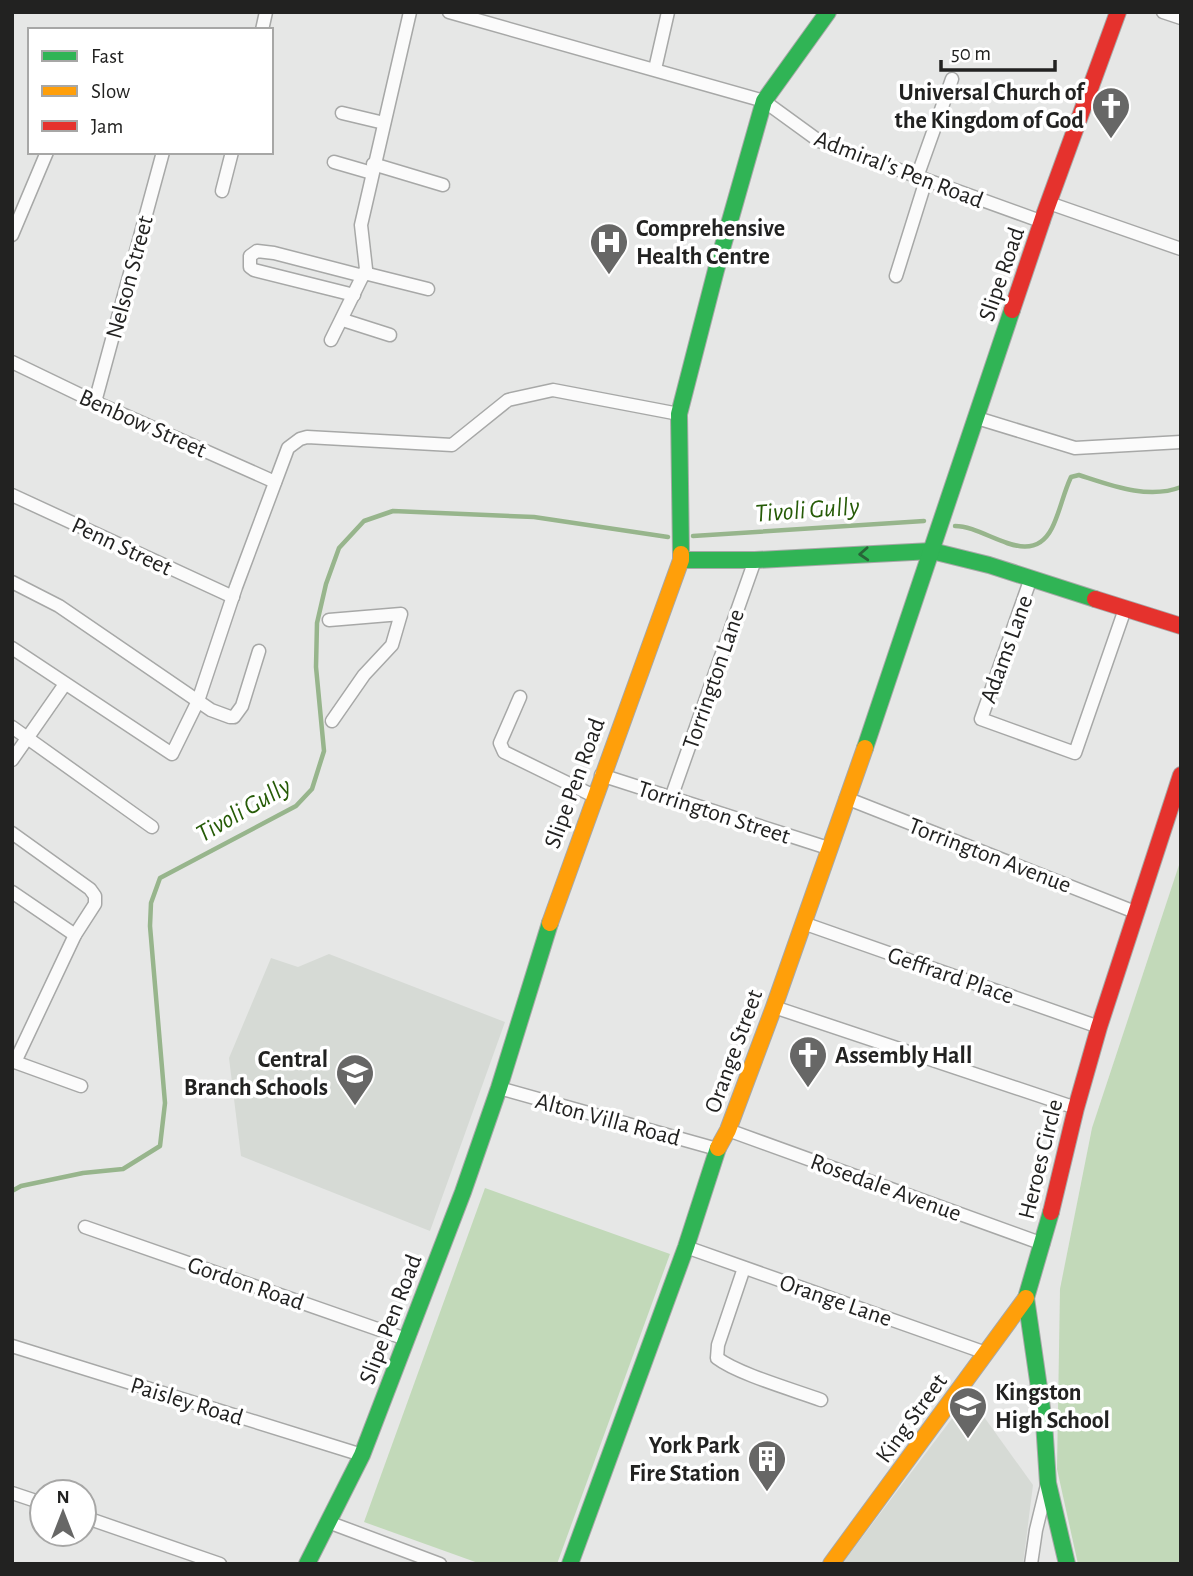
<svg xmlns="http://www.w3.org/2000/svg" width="1193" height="1576" font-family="'Alegreya Sans',sans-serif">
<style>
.built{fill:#d6dad5}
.green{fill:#c2d9b9}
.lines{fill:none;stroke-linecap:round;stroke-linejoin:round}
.stream{stroke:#97b58c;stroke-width:4.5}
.street-casing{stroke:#a7a8a7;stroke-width:15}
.fast-casing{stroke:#a7a8a7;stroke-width:18}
.slow-casing{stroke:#a7a8a7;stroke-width:18}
.jam-casing{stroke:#a7a8a7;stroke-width:18}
.street{stroke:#fbfbfb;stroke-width:12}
.fast{stroke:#30b455;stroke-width:16}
.slow{stroke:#ff9f0a;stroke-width:16}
.jam{stroke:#e5322d;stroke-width:16}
.oneway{stroke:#286438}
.labels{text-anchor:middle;stroke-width:7;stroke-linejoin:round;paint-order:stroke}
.poi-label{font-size:24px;font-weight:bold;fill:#222221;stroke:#fff;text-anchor:end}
.street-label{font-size:24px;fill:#222221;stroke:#fff}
.water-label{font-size:26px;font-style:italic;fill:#265b07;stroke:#fff}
</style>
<rect width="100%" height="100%" fill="#e6e7e6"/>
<g class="built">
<path d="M329,954L505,1022L430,1231L241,1156L229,1058L271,958L298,967Z"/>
<path d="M969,1396L1033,1485L1023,1564H842Z"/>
</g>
<g class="green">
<path d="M1181,859V1564H1078L1057,1469L1060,1289L1092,1128Z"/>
<path d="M485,1188L670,1254L557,1564H481L364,1522Z"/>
</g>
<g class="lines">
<g class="stream">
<path d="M955,526C987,526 1030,571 1052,528C1060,512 1063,494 1071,477L1079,475C1110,485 1148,500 1181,487"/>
<path d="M693,536L924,521"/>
<path d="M12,1191L21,1186L83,1173L123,1169L160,1146L165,1103L150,926L151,903L160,878L296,806L312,789L324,751L316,667L317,623L326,584L339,548L364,521L393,511L534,517L668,537"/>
</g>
<defs>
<g id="street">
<path d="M449,12L764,101L819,141L1043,222"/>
<path d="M1163,12L1181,18"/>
<path d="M262,30L266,12"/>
<path d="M655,69L668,12"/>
<path d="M342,113L384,123"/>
<path d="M334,162L372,173"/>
<path d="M373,164L443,185"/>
<path d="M917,177L952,79"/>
<path d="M222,191L232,152"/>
<path d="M1049,203L1181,249"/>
<path d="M12,235L47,152"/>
<path d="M364,273L428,289"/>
<path d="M896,276L926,180"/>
<path d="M354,295L254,270L250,267V256L257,251L274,253L363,276"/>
<path d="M343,320L390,335"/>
<path d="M331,340L366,269L361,225L410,12"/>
<path d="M12,362L95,402L275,482"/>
<path d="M95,402L163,152"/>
<path d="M977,418L1075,448L1181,442"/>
<path d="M12,495L233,597"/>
<path d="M1031,578L981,719L1075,753L1125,609"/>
<path d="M12,582L59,606L211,710L230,717H234L242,706L259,651"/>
<path d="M329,620L401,614L392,645L364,675L332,721"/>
<path d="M12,648L172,754L198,701L236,587L288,448L300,439L307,437L452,445L508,400L553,390L679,414"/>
<path d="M520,697L500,743L504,752L594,796"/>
<path d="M12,727L152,827"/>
<path d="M12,760L65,684"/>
<path d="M601,775L828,848"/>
<path d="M671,798L755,560"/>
<path d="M846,798L1135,912"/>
<path d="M12,833L90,889L95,896V904L75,935L15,1062"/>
<path d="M12,892L75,935"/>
<path d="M803,923L1099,1027"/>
<path d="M774,1007L1076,1108"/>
<path d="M12,1061L81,1086"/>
<path d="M499,1088L717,1149"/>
<path d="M728,1130L1043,1244"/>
<path d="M85,1227L406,1339"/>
<path d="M686,1247L986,1353"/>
<path d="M744,1268L718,1345L717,1358C738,1374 794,1390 821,1400"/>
<path d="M12,1346L362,1455"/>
<path d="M12,1493L42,1503"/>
<path d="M84,1517L220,1564"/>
<path d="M328,1522L440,1564"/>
<path d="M1031,1564L1036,1530L1047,1485"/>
</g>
<g id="fast">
<path d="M681,554L679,414L716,270L764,101L828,12"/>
<path d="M681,560H755L932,551L989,565L1095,599"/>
<path d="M865,748L1012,310"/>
<path d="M1051,1212L1026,1298L1044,1422L1048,1483L1067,1564"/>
<path d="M307,1564L362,1455L463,1192L499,1088L550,923"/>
<path d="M570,1564L686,1247L718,1148"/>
</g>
<g id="slow">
<path d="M550,923L681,560V554"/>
<path d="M718,1148L728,1130L774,1007L865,748"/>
<path d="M831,1564L1026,1298"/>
</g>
<g id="jam">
<path d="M1012,310L1044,215L1118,12"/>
<path d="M1095,599L1181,626"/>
<path d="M1051,1212L1076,1108L1099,1027L1181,775"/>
</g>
</defs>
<use href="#street" class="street-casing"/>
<use href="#fast" class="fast-casing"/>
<use href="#slow" class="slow-casing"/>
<use href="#jam" class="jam-casing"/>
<use href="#street" class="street"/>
<use href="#fast" class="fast"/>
<use href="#slow" class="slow"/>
<use href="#jam" class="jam"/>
</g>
<defs><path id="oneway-chevron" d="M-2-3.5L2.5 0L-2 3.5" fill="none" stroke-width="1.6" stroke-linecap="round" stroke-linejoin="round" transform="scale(1.75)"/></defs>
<use class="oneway" href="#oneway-chevron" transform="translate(864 554) rotate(177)"/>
<defs>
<symbol id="church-pin" viewBox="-11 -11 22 30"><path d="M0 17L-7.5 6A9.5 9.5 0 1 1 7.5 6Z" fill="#676766" stroke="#fff"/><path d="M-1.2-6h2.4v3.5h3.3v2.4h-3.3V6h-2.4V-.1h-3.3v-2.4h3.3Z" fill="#fff"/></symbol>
<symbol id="hospital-pin" viewBox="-11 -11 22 30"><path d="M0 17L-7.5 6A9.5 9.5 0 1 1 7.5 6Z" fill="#676766" stroke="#fff"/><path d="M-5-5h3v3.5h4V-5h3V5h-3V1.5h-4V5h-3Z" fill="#fff"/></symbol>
<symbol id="school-pin" viewBox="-11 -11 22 30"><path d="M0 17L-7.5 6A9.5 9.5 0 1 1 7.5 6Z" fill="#676766" stroke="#fff"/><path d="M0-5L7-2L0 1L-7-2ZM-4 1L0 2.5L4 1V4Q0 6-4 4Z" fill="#fff"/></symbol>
<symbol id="building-pin" viewBox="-11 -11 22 30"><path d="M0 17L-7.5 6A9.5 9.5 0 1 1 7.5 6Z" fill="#676766" stroke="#fff"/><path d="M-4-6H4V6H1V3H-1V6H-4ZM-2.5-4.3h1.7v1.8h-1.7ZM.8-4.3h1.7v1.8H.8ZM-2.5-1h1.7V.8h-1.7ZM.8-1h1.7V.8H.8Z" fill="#fff"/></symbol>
</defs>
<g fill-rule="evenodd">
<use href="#church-pin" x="1089" y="84" width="44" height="60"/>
<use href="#hospital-pin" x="587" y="220" width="44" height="60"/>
<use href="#church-pin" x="786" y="1033" width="44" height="60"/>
<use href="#school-pin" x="333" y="1051" width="44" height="60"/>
<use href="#school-pin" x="946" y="1384" width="44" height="60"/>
<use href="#building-pin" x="745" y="1437" width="44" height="60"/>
</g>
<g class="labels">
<g class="poi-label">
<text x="1084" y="100">Universal Church of<tspan x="1084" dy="28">the Kingdom of God</tspan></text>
<text x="636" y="236" text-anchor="start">Comprehensive<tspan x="636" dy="28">Health Centre</tspan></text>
<text x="835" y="1063" text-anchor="start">Assembly Hall</text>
<text x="328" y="1067">Central<tspan x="328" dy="28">Branch Schools</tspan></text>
<text x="995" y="1400" text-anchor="start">Kingston<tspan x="995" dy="28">High School</tspan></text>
<text x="740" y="1453">York Park<tspan x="740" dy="28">Fire Station</tspan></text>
</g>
<g class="street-label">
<text transform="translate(899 169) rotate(21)" y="8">Admiral's Pen Road</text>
<text transform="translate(1001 274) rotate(-71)" y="8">Slipe Road</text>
<text transform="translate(129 277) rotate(-75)" y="8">Nelson Street</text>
<text transform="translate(143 423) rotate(24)" y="8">Benbow Street</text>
<text transform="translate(122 546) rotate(25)" y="8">Penn Street</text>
<text transform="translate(1006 649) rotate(-70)" y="8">Adams Lane</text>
<text transform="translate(713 679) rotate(-71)" y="8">Torrington Lane</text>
<text transform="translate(574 783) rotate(-70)" y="8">Slipe Pen Road</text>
<text transform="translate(714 812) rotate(18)" y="8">Torrington Street</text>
<text transform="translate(990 855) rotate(21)" y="8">Torrington Avenue</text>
<text transform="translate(951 975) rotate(19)" y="8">Geffrard Place</text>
<text transform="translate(733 1051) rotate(-70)" y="8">Orange Street</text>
<text transform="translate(608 1119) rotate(15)" y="8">Alton Villa Road</text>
<text transform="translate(1040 1159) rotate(-76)" y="8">Heroes Circle</text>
<text transform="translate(886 1187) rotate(20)" y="8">Rosedale Avenue</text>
<text transform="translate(246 1283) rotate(19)" y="8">Gordon Road</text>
<text transform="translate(836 1300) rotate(19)" y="8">Orange Lane</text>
<text transform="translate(390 1319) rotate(-69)" y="8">Slipe Pen Road</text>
<text transform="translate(187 1401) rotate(17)" y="8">Paisley Road</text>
<text transform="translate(911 1418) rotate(-54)" y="8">King Street</text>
</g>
<g class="water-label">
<text transform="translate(807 509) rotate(-4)" y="9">Tivoli Gully</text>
<text transform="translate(243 809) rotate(-30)" y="9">Tivoli Gully</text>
</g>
</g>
<rect width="1193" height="1576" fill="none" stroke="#222221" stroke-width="28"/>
<rect x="28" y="28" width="245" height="126" fill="#ffffff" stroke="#a7a7a6" stroke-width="2"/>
<rect x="42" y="51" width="35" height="10" fill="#30b455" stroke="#a7a7a6" stroke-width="2"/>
<text x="91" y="63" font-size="21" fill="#222221">Fast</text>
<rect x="42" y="86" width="35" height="10" fill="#ff9f0a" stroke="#a7a7a6" stroke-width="2"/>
<text x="91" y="98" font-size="21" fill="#222221">Slow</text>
<rect x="42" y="121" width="35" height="10" fill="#e5322d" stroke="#a7a7a6" stroke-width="2"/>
<text x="91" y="133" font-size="21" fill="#222221">Jam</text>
<g transform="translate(63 1513)"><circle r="33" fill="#ffffff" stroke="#a7a7a6" stroke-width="2"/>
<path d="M0-5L12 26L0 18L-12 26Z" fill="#676766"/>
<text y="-10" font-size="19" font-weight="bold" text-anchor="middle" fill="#222221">N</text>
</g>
<path d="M941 60v10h114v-10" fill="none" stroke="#222221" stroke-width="3.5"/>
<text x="951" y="60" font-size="21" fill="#222221" stroke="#ffffff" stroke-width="5" paint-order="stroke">50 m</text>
</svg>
